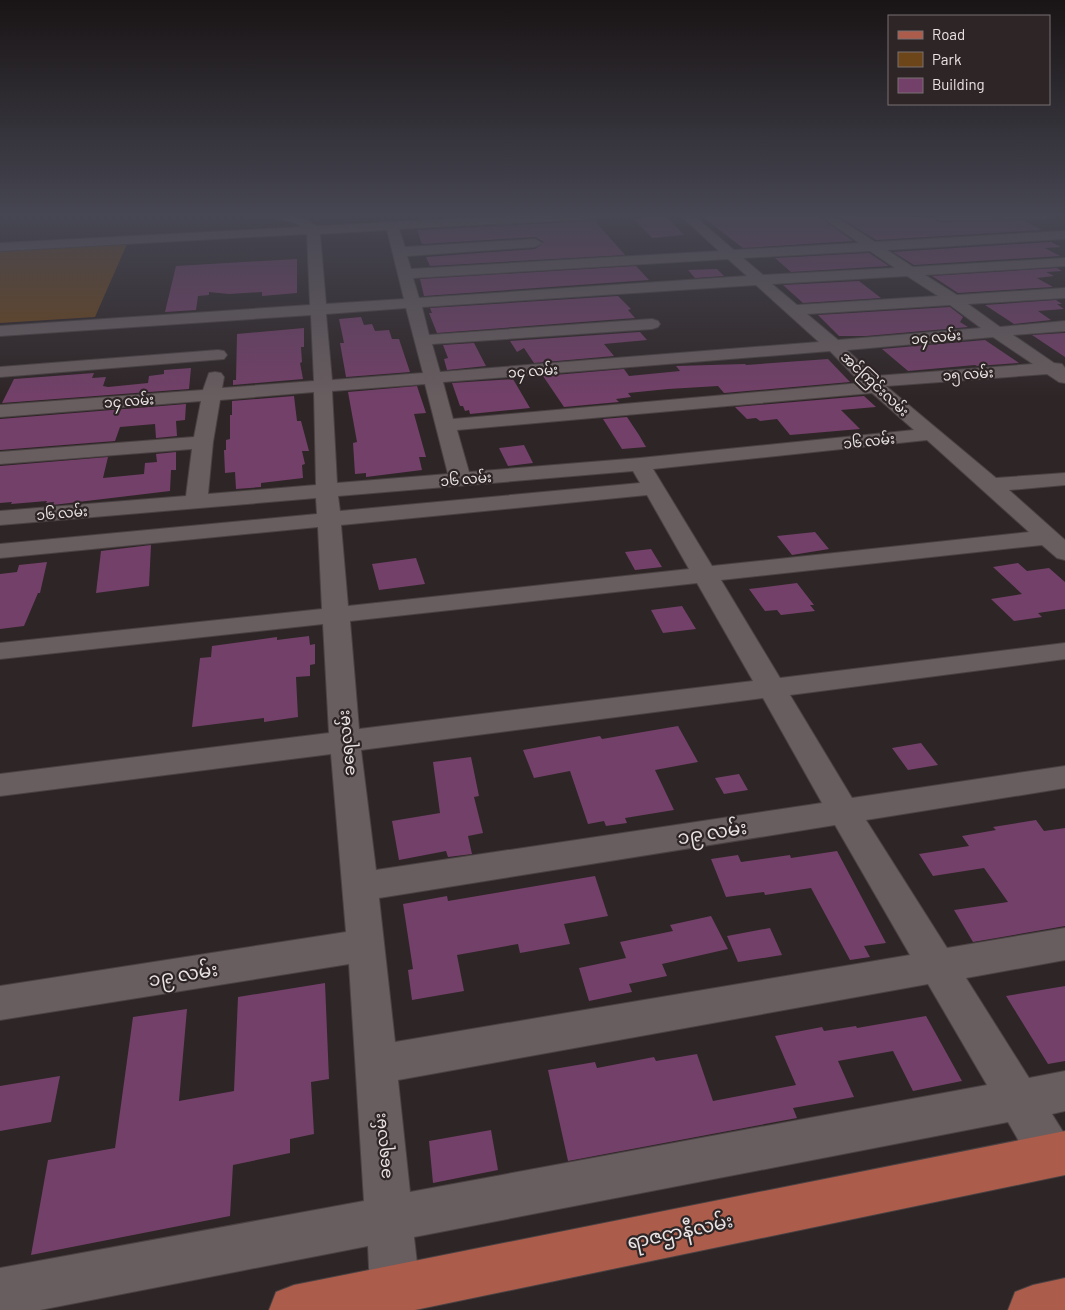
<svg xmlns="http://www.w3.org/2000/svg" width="1065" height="1310" font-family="Barlow,'Noto Sans Myanmar',sans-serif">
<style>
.green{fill:#6c4519}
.building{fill:#734069}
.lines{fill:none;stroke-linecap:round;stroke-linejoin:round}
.minor-casing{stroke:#494142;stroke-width:2}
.major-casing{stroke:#494142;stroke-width:2}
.minor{fill:#685d5f;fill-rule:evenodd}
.major{fill:#ac5c4b;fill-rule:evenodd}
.labels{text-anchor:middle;stroke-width:4.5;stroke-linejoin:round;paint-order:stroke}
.far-street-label{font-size:14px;fill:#e9e3e4;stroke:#2e2526}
.street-label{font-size:16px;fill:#e9e3e4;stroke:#2e2526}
.near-street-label{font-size:19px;fill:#e9e3e4;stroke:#2e2526}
</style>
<rect width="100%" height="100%" fill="#2e2526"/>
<path class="green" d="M127,244L95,317L0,323V251Z"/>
<g class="building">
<path d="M665,215L684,235L652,238L634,219H642L640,217Z"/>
<path d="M700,215H817L853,241L743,248Z"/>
<path d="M836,215L923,217L934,218L936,221L940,222L1024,221L1042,230L876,240Z"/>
<path d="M595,221L625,255L430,266L426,257L535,249L544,242L535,237L422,244L417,230Z"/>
<path d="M1051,242L1061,247L1045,248L1060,256L914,265L893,252Z"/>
<path d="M869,253L889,266L791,272L775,258Z"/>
<path d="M297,259V293L262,296V292L229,294L209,292V295L198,296L196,310L165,312L176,266Z"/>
<path d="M636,266L649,280L424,296L420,279Z"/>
<path d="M1057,268L1062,271L1046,272L1054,276L1037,278L1053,287L958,293L932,276Z"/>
<path d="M717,269L724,276L695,278L688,270Z"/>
<path d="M859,281L881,298L803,303L783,285Z"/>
<path d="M618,296L631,309L628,310L635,318L437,333L429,313H432L430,308Z"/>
<path d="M1056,300L1062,304H1057L1064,309L1038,311L1051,320L1014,324L985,305Z"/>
<path d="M950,307L963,317L960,322L968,327L866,336H839L818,315Z"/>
<path d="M361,317L364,325L372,324L375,331L389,330L392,339H399L410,372L346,377L340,343H344L339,319Z"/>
<path d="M304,328V347H301L302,362L300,363L303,379L233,385V380H236L237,334Z"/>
<path d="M640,332L647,340L604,344L614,356L534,363L524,348L517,352L510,341Z"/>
<path d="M1065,333V357L1032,335Z"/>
<path d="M985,340L1019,363L977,366L975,365L908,371L882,349Z"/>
<path d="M474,343L486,366L447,370L444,359L448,358L443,345Z"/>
<path d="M828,359L850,382L724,393L718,386L668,389L628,393L631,397L616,399L619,402L564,407L543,376L624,369L629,376L680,371L676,366L745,364L746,365Z"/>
<path d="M191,368L189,389L2,403L14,379L94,373L92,378L106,377L103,386L108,387L148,383L149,376L164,374V370Z"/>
<path d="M513,379L530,408L470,414L469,410L465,411L463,406H460L452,383Z"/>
<path d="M417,386L426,413L414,414L426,457H419L422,470L366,477V473L355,474L353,443L357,442L348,392Z"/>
<path d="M294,396L297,421H301L309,451H302L305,464L302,465L303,478L261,483V487L236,489L235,472L225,473L224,450H226V440L230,439V415H232V401Z"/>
<path d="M864,396L876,407L841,410L860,429L790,435L777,419L760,421L756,418L747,419L735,407Z"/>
<path d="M186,404L185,420L176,421L177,436L156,438L155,424L120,427L115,441L0,450V419Z"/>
<path d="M627,417L639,435L646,447L622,449L603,419Z"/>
<path d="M524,445L533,463L508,466L499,448Z"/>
<path d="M176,452V470H171L170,491L53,505L54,502L46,503L47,501L11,504L12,502L0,503V466L108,457L103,478L144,474L145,463L157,462L156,454Z"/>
<path d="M815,532L829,549L792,555L777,536Z"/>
<path d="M151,545L149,586L96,593L101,551Z"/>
<path d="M651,549L662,567L635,570L625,552Z"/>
<path d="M416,558L425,584L379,590L372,564Z"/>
<path d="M47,562L40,593H38L24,626L0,629V574L17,572L19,565Z"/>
<path d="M1018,563L1027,571L1049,568L1065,582V609L1038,613L1042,617L1014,621L991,599L1022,594L993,567Z"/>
<path d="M797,583L814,605H810L815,611L781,615L777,610L765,611L749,589Z"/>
<path d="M682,606L696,629L663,633L651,610Z"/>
<path d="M309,636L310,645L315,644V664L310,665V676L296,677L298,717L264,722V718L192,727L200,658L211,657L212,646L277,637V640Z"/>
<path d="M678,726L698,762L655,770L674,810L625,818L627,823L606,826L604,821L588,824L570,771L534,778L523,750L600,736L602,739Z"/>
<path d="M921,743L938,765L908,770L892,748Z"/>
<path d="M471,757L479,796L474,797L483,833L468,836L472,854L448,857L446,851L399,860L392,821L440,813L433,762Z"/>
<path d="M739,774L748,790L724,794L715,778Z"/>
<path d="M1036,820L1044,831L1065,828V926L973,942L954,910L1008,902L984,868L933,876L919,854L969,846L962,836L996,830L993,827Z"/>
<path d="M837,851L886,943L864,946L870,957L850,960L811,888L765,895L764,892L726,897L711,859L738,855L741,862L790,855L791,858Z"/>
<path d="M595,876L608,916L564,924L570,944L520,953L518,944L457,955L464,991L412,1000L408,970L413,969L403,904L447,896L448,901Z"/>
<path d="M711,916L728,949L662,964L667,976L629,984L632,992L589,1001L579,968L626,958L620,942L673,931L670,925Z"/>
<path d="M770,928L782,955L738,962L727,936Z"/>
<path d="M325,983L329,1079L311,1082L314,1134L290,1139V1153L233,1165L230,1216L31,1255L48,1160L115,1148L133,1017L187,1009L179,1101L234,1091L238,997Z"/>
<path d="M1065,986V1061L1048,1064L1006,996Z"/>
<path d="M926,1016L962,1081L913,1091L893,1051L838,1061L854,1097L793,1108L797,1118L568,1161L548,1070L595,1062L597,1068L654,1057L656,1061L697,1054L713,1101L796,1085L775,1036L822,1027L824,1031L856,1026L857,1028Z"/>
<path d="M60,1076L51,1122L0,1131V1086Z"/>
<path d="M491,1130L498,1170L433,1183L429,1141Z"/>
</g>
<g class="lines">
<defs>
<g id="minor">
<path d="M276,215C293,215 302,216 316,226L529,215H602L596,219L399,229L405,247L535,239L542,243L535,247L407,256L411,269L719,251L680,215H693L734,250L859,243L819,215H833L875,242L1065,231V239L887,250L913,267L1065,258V266L925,275L957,295L1065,288V298L968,304L1000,327L1065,321V331L1013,335L1054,363L1062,364L1065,368V383L1059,382L1047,374L886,386L996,478L1065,473V485L1009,490L1065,540V560L1057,558L1042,545L721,580L780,678L1065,643V659L790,695L852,798L1065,766V788L866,820L947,948L1065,928V960L966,978L1029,1078L1065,1071V1111L1052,1114L1065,1135V1172L1052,1177L1036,1171L1008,1122L414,1237L420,1289L412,1306C401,1310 389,1310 378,1306L370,1289L368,1246L40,1310H0V1268L364,1201L349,964L0,1020V986L346,932L331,754L0,796V774L329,733L323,624L0,659V643L322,609L318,527L0,558V544L317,514L316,498L0,525V511L186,496L192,449L0,464V452L194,437L201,401L0,417V405L203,390L209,373L215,372L221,373L224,377L222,388L314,381L311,315L0,336V326L310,305L307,234L0,251V243L301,227L296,223L278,218ZM387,230L404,299L326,304L320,234ZM870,251L895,268L763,275L743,258ZM728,259L747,276L419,298L413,278ZM907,276L938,296L797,305L772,284ZM756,285L819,342L440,372L432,344L652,329L658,327L660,324L658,321L652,319L429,335L422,307ZM950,305L981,328L838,340L807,314ZM406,308L423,373L332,380L326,314ZM993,337L1033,364L875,376L847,350ZM830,351L861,383L453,419L443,382ZM425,384L448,474L337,483L332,391ZM314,392L316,485L208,494L213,442L220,400ZM872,393L914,430L640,458L469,472L457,430ZM927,440L1029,532L712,566L653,469ZM633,471L640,483L340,511L338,496ZM647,495L689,569L348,606L341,525ZM697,583L753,681L359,729L350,621ZM763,698L822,803L376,870L361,750ZM835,825L910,955L395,1042L379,898ZM928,984L987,1085L410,1192L398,1080Z"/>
<path d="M935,215H1050L1044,219L940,220L936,219Z"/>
<path d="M218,350L224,351L227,355L224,359L0,377V367Z"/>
</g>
<g id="major">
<path d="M1065,1131V1175L415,1310H269L276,1292L294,1285Z"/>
<path d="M1065,1278V1310H1008L1015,1292L1033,1285Z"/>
</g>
</defs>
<use href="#minor" class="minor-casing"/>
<use href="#major" class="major-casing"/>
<use href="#minor" class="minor"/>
<use href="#major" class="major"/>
</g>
<linearGradient id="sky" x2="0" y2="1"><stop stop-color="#191415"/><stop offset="0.54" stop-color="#464652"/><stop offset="1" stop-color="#464652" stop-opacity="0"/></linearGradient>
<rect width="1065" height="398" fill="url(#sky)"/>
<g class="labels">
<g class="far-street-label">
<text transform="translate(936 337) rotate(-5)" y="5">၁၄ လမ်း</text>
<text transform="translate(533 371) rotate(-4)" y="5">၁၄ လမ်း</text>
<text transform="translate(968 374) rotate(-4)" y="5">၁၅ လမ်း</text>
<text transform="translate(875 384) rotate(43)" y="5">အင်ကြင်းလမ်း</text>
<text transform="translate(129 401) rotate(-4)" y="5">၁၄ လမ်း</text>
<text transform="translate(869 441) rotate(-6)" y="5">၁၆ လမ်း</text>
<text transform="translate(466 479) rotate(-5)" y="5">၁၆ လမ်း</text>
<text transform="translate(62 513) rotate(-5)" y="5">၁၆ လမ်း</text>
</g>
<g class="street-label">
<text transform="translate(346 743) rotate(-95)" y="6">ခရေလမ်း</text>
<text transform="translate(382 1146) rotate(-95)" y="6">ခရေလမ်း</text>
</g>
<g class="near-street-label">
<text transform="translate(712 832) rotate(-9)" y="7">၁၉ လမ်း</text>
<text transform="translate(183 974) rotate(-9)" y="7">၁၉ လမ်း</text>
<text transform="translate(680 1231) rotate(-12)" y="7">ရာဇဌာနီလမ်း</text>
</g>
</g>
<rect x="888" y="15" width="162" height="90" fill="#2e2526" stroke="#797172"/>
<rect x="898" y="31" width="25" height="8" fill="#ac5c4b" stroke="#797172"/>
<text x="932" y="40" font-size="15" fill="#e9e3e4">Road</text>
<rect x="898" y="52" width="25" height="15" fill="#6c4519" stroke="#797172"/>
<text x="932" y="65" font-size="15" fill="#e9e3e4">Park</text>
<rect x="898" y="78" width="25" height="15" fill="#734069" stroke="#797172"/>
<text x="932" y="90" font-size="15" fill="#e9e3e4">Building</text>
</svg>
